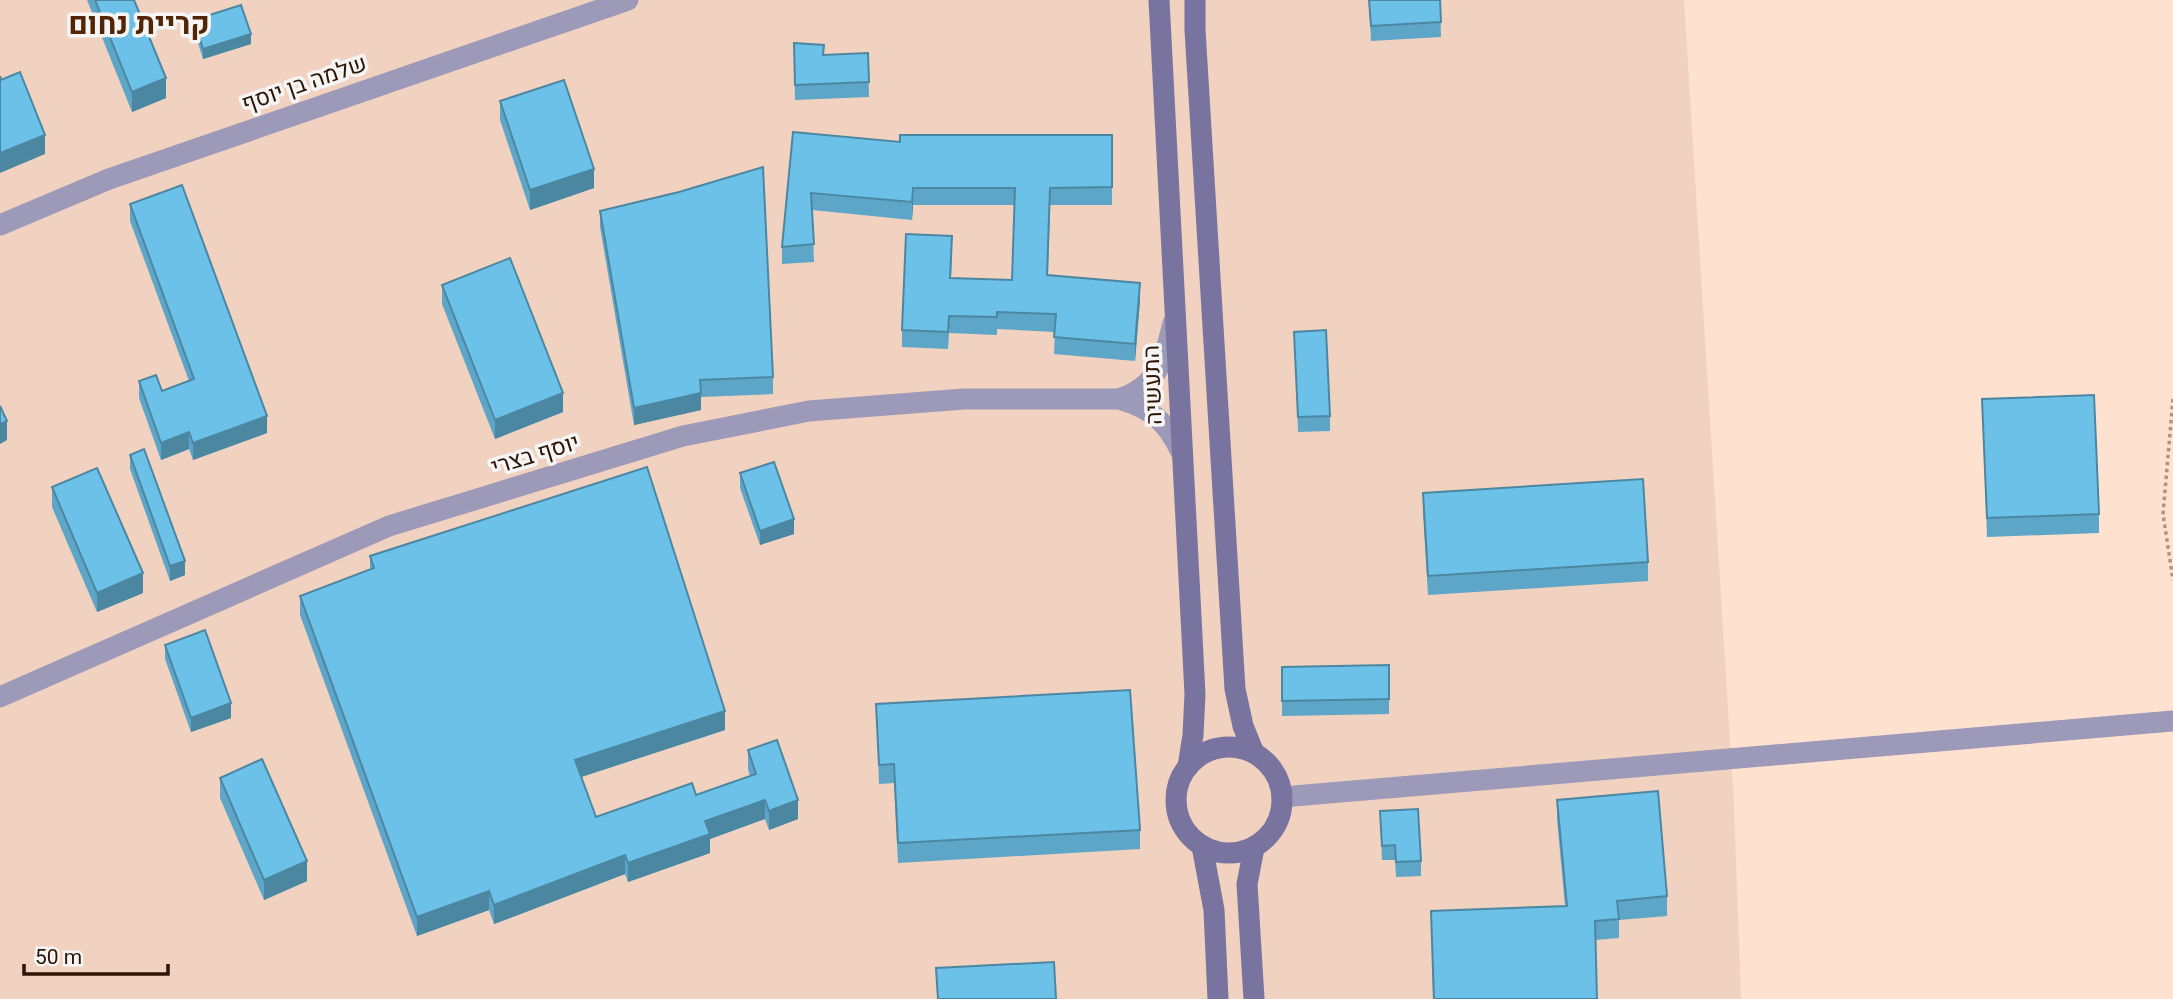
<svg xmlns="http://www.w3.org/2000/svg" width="2173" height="999" font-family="Roboto,Heebo,sans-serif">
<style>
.built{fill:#f1d1bf}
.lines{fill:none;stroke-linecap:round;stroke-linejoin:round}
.path{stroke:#af9282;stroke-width:3.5;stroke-dasharray:3.5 3.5;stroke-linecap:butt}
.street{stroke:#9d99b8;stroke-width:21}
.secondary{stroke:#79739f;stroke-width:21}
.wall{fill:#5da6c8}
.shaded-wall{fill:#4c87a2}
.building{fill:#6cc1e8;stroke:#4c87a2;stroke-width:2}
.labels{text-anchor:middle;stroke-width:7;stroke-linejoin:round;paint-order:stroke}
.street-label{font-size:23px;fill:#2e1404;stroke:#f5f5f5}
.district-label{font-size:30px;font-weight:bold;fill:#532505;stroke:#f5f5f5}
</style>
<rect width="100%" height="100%" fill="#ffe1d0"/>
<path class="built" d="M0,0H1684L1734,806L1741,999H0Z"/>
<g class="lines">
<path class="path" d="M2173,399L2163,514L2173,580"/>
<g class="street">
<path d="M0,225L109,179L628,0"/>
<path d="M1119,399C1158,386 1164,360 1173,323"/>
<path d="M0,697L389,526L683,436L809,411L964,399H1119C1152,409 1166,421 1181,452"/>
<path d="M1282,797L2173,721"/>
</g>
<g class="secondary">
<path d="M1159,0L1195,694L1193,735L1188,767"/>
<path d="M1195,0V30L1235,689L1243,726L1254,753"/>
<circle cx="1229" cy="800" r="53"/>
<path d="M1202,846L1214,910L1218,999"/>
<path d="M1254,999L1247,884L1254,848"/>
</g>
</g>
<g class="wall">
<path d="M87,0H134L166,98L132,112Z"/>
<path d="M1369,0H1440L1441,37L1371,41Z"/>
<path d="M194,20L251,44L203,59L194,30Z"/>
<path d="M794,43L824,55L868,53L869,97L795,100Z"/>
<path d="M500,101L594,188L530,210L500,120Z"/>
<path d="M793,132L900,142L1112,135V205H1050L1048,275L1140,300L1135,361L1054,354L1055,332L997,329V335L949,333L948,349L902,347V330L952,254L951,278L1012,280L1015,205H913L912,220L812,210L814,262L782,264V247Z"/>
<path d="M130,204L267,433L193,460L189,449L161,460L139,398V381L162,391L189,381L130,221Z"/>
<path d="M600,211L773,377V394L701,397V410L634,425L600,227Z"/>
<path d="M442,285L563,412L495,439L442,304Z"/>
<path d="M1294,332L1330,416V431L1298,432Z"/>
<path d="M1982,399L2099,514V533L1987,537Z"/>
<path d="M130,455L185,575L170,581L130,469Z"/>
<path d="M740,473L794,534L760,545L740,488Z"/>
<path d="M52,487L143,593L97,612L52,507Z"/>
<path d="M1423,493L1648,562V581L1428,595L1423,512Z"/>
<path d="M370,556L725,730L581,777L596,817L696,795L750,776L748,769V750L798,819L769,830L765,819L710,839V853L628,882L625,874L494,924L489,910L417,936L300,615V596L370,570Z"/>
<path d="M165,645L231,718L191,732L165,659Z"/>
<path d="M1389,665V714L1282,716V667Z"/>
<path d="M876,704L1140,830V849L898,863L894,783L879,784Z"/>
<path d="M220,778L307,881L264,900L220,798Z"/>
<path d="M1557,800L1667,896V916L1619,920V938L1595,940L1597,999H1433L1431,911L1565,906L1557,819Z"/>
<path d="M1380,811L1421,861V876L1396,877L1395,860H1382Z"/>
</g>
<g class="shaded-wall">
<path d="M251,34V44L203,59V49Z"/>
<path d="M166,78V98L132,112V92Z"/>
<path d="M45,135V154L0,173V153Z"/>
<path d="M594,169V188L530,210V190Z"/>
<path d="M913,188V205L912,220V202Z"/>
<path d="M1140,283V300L1135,361V344Z"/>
<path d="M563,393V412L495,439V420Z"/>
<path d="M701,393V410L634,425V408Z"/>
<path d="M267,416V433L193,460V443Z"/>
<path d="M7,421V440L0,444V424Z"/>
<path d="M189,432V449L161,460V443Z"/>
<path d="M794,519V534L760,545V531Z"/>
<path d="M185,561V575L170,581V566Z"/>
<path d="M143,573V593L97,612V593Z"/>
<path d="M231,703V718L191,732V718Z"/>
<path d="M725,711V730L575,779V760Z"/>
<path d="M765,800V819L710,839V853L628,882V863L705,821Z"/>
<path d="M798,800V819L769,830V811Z"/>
<path d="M625,855V874L494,924V905Z"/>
<path d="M307,861V881L264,900V880Z"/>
<path d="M489,891V910L417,936V917Z"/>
</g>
<g class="building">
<path d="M95,0H134L166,78L132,92Z"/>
<path d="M1369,0H1440L1441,22L1371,26Z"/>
<path d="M241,5L251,34L203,49L194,20Z"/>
<path d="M794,43L824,45L823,55L868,53L869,82L795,85Z"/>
<path d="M20,72L45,135L0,153V76L1,80Z"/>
<path d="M564,80L594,169L530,190L500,101Z"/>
<path d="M793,132L900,142V135H1112V187L1050,188L1047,275L1140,283L1135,344L1054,337L1056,314L997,312V317L949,316L948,332L902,330L906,234L952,236L950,278L1012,280L1015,188H913L912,202L811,193L814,244L782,247Z"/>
<path d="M763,167L773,377L700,380L701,393L634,408L600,211L679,192Z"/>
<path d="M182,185L267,416L193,443L189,432L161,443L139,381L156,375L162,391L194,379L130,204Z"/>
<path d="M510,258L563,393L495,420L442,285Z"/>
<path d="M1326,330L1330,416L1298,417L1294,332Z"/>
<path d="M2094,395L2099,514L1987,518L1982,399Z"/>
<path d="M0,406L7,421L0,424Z"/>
<path d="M144,449L185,561L170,566L130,455Z"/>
<path d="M774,462L794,519L760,531L740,473Z"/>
<path d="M647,467L725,711L575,760L596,817L692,783L696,795L756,774L748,750L777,740L798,800L769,811L765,800L705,821L710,834L628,863L625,855L494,905L489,891L417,917L300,596L374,568L370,556Z"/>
<path d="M97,468L143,573L97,593L52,487Z"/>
<path d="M1643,479L1648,562L1428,576L1423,493Z"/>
<path d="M205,630L231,703L191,718L165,645Z"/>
<path d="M1389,665V699L1282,701V667Z"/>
<path d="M1130,690L1140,830L898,843L894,764L879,765L876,704Z"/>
<path d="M262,759L307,861L264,880L220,778Z"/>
<path d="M1658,791L1667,896L1617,901L1619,919L1595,921L1597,999H1434L1431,911L1567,906L1557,800Z"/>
<path d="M1418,809L1421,861L1396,862L1395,845L1382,846L1380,811Z"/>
<path d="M1054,962L1056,999H938L936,968Z"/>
</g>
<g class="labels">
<g class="street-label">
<text transform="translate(304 83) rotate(-19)" y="8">שלמה בן יוסף</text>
<text transform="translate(1152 385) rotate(-92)" y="8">התעשיה</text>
<text transform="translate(535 454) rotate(-17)" y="8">יוסף בצרי</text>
</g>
<g class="district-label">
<text x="139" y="34">קריית נחום</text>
</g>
</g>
<path d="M24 964v10h144v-10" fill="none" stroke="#2e1404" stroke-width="3.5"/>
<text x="35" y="964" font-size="21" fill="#2e1404" stroke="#f5f5f5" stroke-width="5" paint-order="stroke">50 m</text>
</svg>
